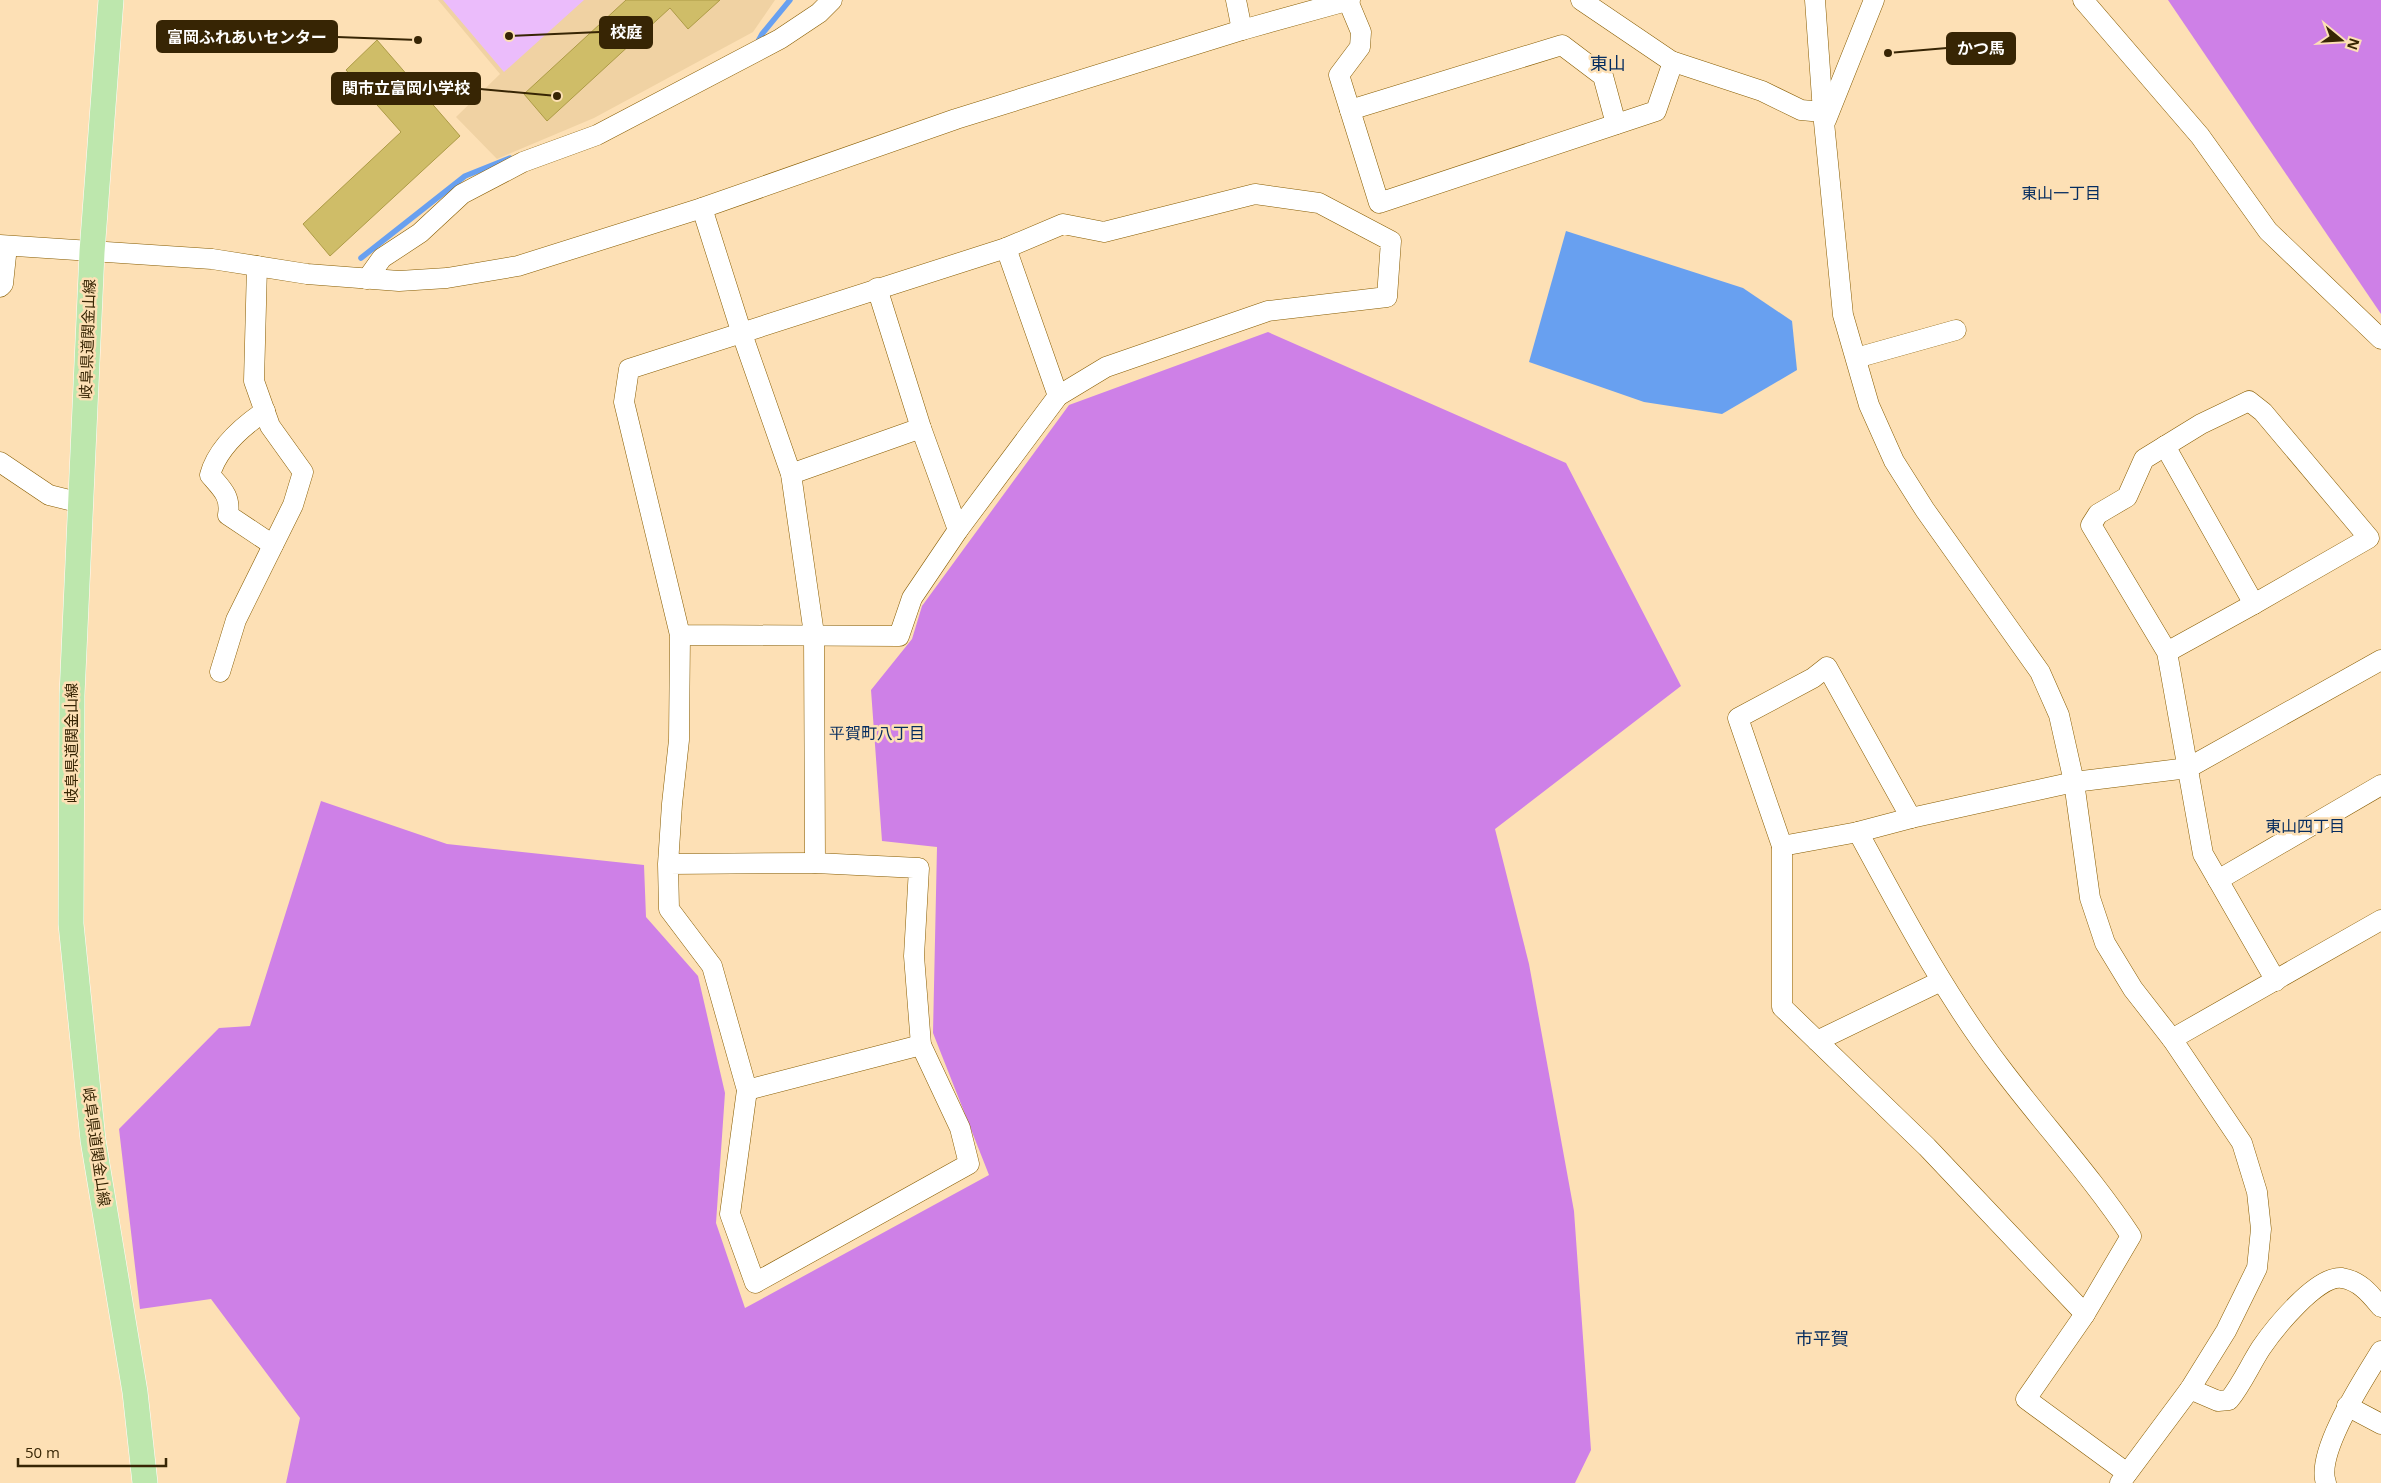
<svg xmlns="http://www.w3.org/2000/svg" width="2381" height="1483" font-family="'Open Sans','Noto Sans JP',sans-serif">
<style>
.built{fill:#f0d2a3}
.green{fill:#ebbcfb}
.forest{fill:#ce80e7}
.water{fill:#68a0f0}
.lines{fill:none;stroke-linecap:round;stroke-linejoin:round}
.stream{stroke:#68a0f0;stroke-width:5.5}
.building{fill:#cfbd68;stroke:#ad9b46}
.minor-casing{stroke:#875c00;stroke-width:21}
.major-casing{stroke:#fff;stroke-width:26}
.minor{stroke:#fff;stroke-width:20}
.major{stroke:#bde7ad;stroke-width:25}
.labels{text-anchor:middle;stroke-width:5;stroke-linejoin:round;paint-order:stroke}
.street-label{font-size:15px;fill:#372504;stroke:#fde0b5}
.neighbourhood-label{font-size:16px;fill:#052c5f;stroke:#fde0b5}
.quarter-label{font-size:18px;fill:#052c5f;stroke:#fde0b5}
.leader{fill:none;stroke:#372504;stroke-width:2}
.callout-dot{fill:#372504;stroke:#fde0b5;stroke-width:2}
.callout{fill:#372504;stroke:#372504;stroke-width:2}
.callout-label{font-size:16px;text-anchor:middle;font-weight:bold;fill:#fff}
</style>
<rect width="100%" height="100%" fill="#fde0b5"/>
<path class="built" d="M438,0H775L753,32L594,118L497,159L456,117L500,74Z"/>
<path class="green" d="M443,0H584L504,72Z"/>
<g class="forest">
<path d="M2168,0H2381V314Z"/>
<path d="M1268,332L1566,463L1681,686L1495,829L1529,964L1574,1211L1591,1450L1575,1483H286L300,1418L211,1299L140,1309L119,1129L219,1028L250,1026L321,801L447,844L644,865L646,917L698,976L725,1093L716,1223L745,1308L989,1175L933,1033L937,847L882,841L871,690L912,639L922,606L1069,405Z"/>
</g>
<path class="water" d="M1566,231L1743,288L1792,321L1797,370L1722,414L1644,402L1529,362Z"/>
<g class="lines">
<g class="stream">
<path d="M756,45L762,34L790,0"/>
<path d="M361,258L465,176L510,158"/>
</g>
</g>
<g class="building">
<path d="M626,0H720L688,29L670,8L547,121L524,94Z"/>
<path d="M377,40L460,136L330,256L303,224L401,132L346,70Z"/>
</g>
<g class="lines">
<defs>
<g id="minor">
<path d="M1236,0L1242,30"/>
<path d="M1581,0L1671,61L1762,91L1801,110L1823,112"/>
<path d="M1815,0L1823,112L1843,315L1869,405L1894,461L1925,510L2040,672L2059,715L2074,782L2090,898L2105,943L2133,989L2172,1039L2242,1143L2257,1192L2261,1229L2257,1268L2226,1331L2190,1389L2120,1483"/>
<path d="M2083,0L2200,136L2268,231L2381,339"/>
<path d="M1348,1L1361,32L1360,47L1339,75L1379,203L1656,111L1673,62"/>
<path d="M1350,110L1562,45L1603,76L1616,124"/>
<path d="M1826,120L1874,0"/>
<path d="M702,208L741,331L791,474L814,634L815,863"/>
<path d="M0,245L212,259L307,274L399,281L447,278L518,266L702,208L956,119L1242,30L1350,0"/>
<path d="M1006,248L1058,396"/>
<path d="M367,279L382,258L420,233L462,194L523,162L597,135L780,39L819,13L832,0"/>
<path d="M0,287L3,284L7,246"/>
<path d="M877,288L921,428L958,530"/>
<path d="M1856,358L1956,330"/>
<path d="M265,411C243,426 217,449 210,475C222,489 231,496 228,515L273,545"/>
<path d="M2165,446L2254,604"/>
<path d="M0,462L49,495L81,503"/>
<path d="M791,474L921,428"/>
<path d="M2167,652L2254,604L2369,538L2263,412L2249,401L2201,424L2144,459L2127,497L2098,514L2091,525L2167,652L2203,854L2276,981"/>
<path d="M220,672L236,620L293,505L303,472L270,426L254,381L257,266"/>
<path d="M1911,818L1827,667L1813,678L1738,718L1782,846V1007L1927,1147L2085,1314"/>
<path d="M1858,832C1902,913 1945,995 2001,1068C2044,1125 2092,1177 2131,1236L2085,1314L2026,1399L2127,1473"/>
<path d="M1782,846L1858,832L1911,818L2074,782L2188,768L2381,660"/>
<path d="M668,864L815,863L919,868L914,956L921,1045L960,1128L969,1164L755,1283L730,1214L747,1090L712,966L669,909L668,864L672,804L679,740L680,635L624,402L629,369L1006,248L1063,224L1104,232L1255,194L1319,203L1391,241L1387,297L1268,311L1106,367L1058,396L958,530L912,598L899,636L680,635"/>
<path d="M2218,880L2381,785"/>
<path d="M2172,1039L2381,920"/>
<path d="M1817,1041L1941,981"/>
<path d="M747,1090L921,1045"/>
<path d="M2190,1389L2218,1401L2229,1400C2242,1384 2250,1365 2261,1348C2274,1329 2317,1275 2342,1278C2360,1281 2370,1294 2381,1307"/>
<path d="M2347,1406L2381,1424"/>
<path d="M2326,1483C2315,1453 2364,1379 2381,1351"/>
</g>
<path id="major" d="M111,0L92,252L72,695L71,924L93,1140L135,1392L145,1483"/>
</defs>
<use href="#minor" class="minor-casing"/>
<use href="#major" class="major-casing"/>
<use href="#minor" class="minor"/>
<use href="#major" class="major"/>
</g>
<g class="labels">
<g class="street-label">
<text transform="translate(88 339) rotate(-88)" y="5">岐阜県道関金山線</text>
<text transform="translate(72 743) rotate(-90)" y="5">岐阜県道関金山線</text>
<text transform="translate(96 1147) rotate(82)" y="5">岐阜県道関金山線</text>
</g>
<g class="neighbourhood-label">
<text x="2061" y="199">東山一丁目</text>
<text x="877" y="739">平賀町八丁目</text>
<text x="2305" y="832">東山四丁目</text>
</g>
<g class="quarter-label">
<text x="1608" y="70">東山</text>
<text x="1822" y="1345">市平賀</text>
</g>
</g>
<path class="leader" d="M509 36L600 32M418 40L337 37M1888 53L1947 48M557 96L480 89"/>
<g class="callout-dot">
<circle cx="509" cy="36" r="5"/>
<circle cx="418" cy="40" r="5"/>
<circle cx="1888" cy="53" r="5"/>
<circle cx="557" cy="96" r="5"/>
</g>
<g class="callout">
<rect x="600" y="17" width="52" height="31" rx="5"/>
<rect x="157" y="21" width="180" height="31" rx="5"/>
<rect x="1947" y="33" width="68" height="31" rx="5"/>
<rect x="332" y="73" width="148" height="31" rx="5"/>
</g>
<g class="callout-label">
<text x="626" y="38">校庭</text>
<text x="247" y="43">富岡ふれあいセンター</text>
<text x="1981" y="54">かつ馬</text>
<text x="406" y="94">関市立富岡小学校</text>
</g>
<g transform="translate(2341 40) rotate(108)" stroke="#fde0b5" stroke-width="4" paint-order="stroke">
<path d="M0-4L9 19L0 12L-9 19Z" fill="#372504"/>
<text y="-8" font-size="14" font-weight="bold" text-anchor="middle" fill="#372504">N</text>
</g>
<path d="M18 1458v8h148v-8" fill="none" stroke="#372504" stroke-width="2.5"/>
<text x="25" y="1458" font-size="15" fill="#372504" stroke="#fde0b5" stroke-width="4" paint-order="stroke">50 m</text>
</svg>
